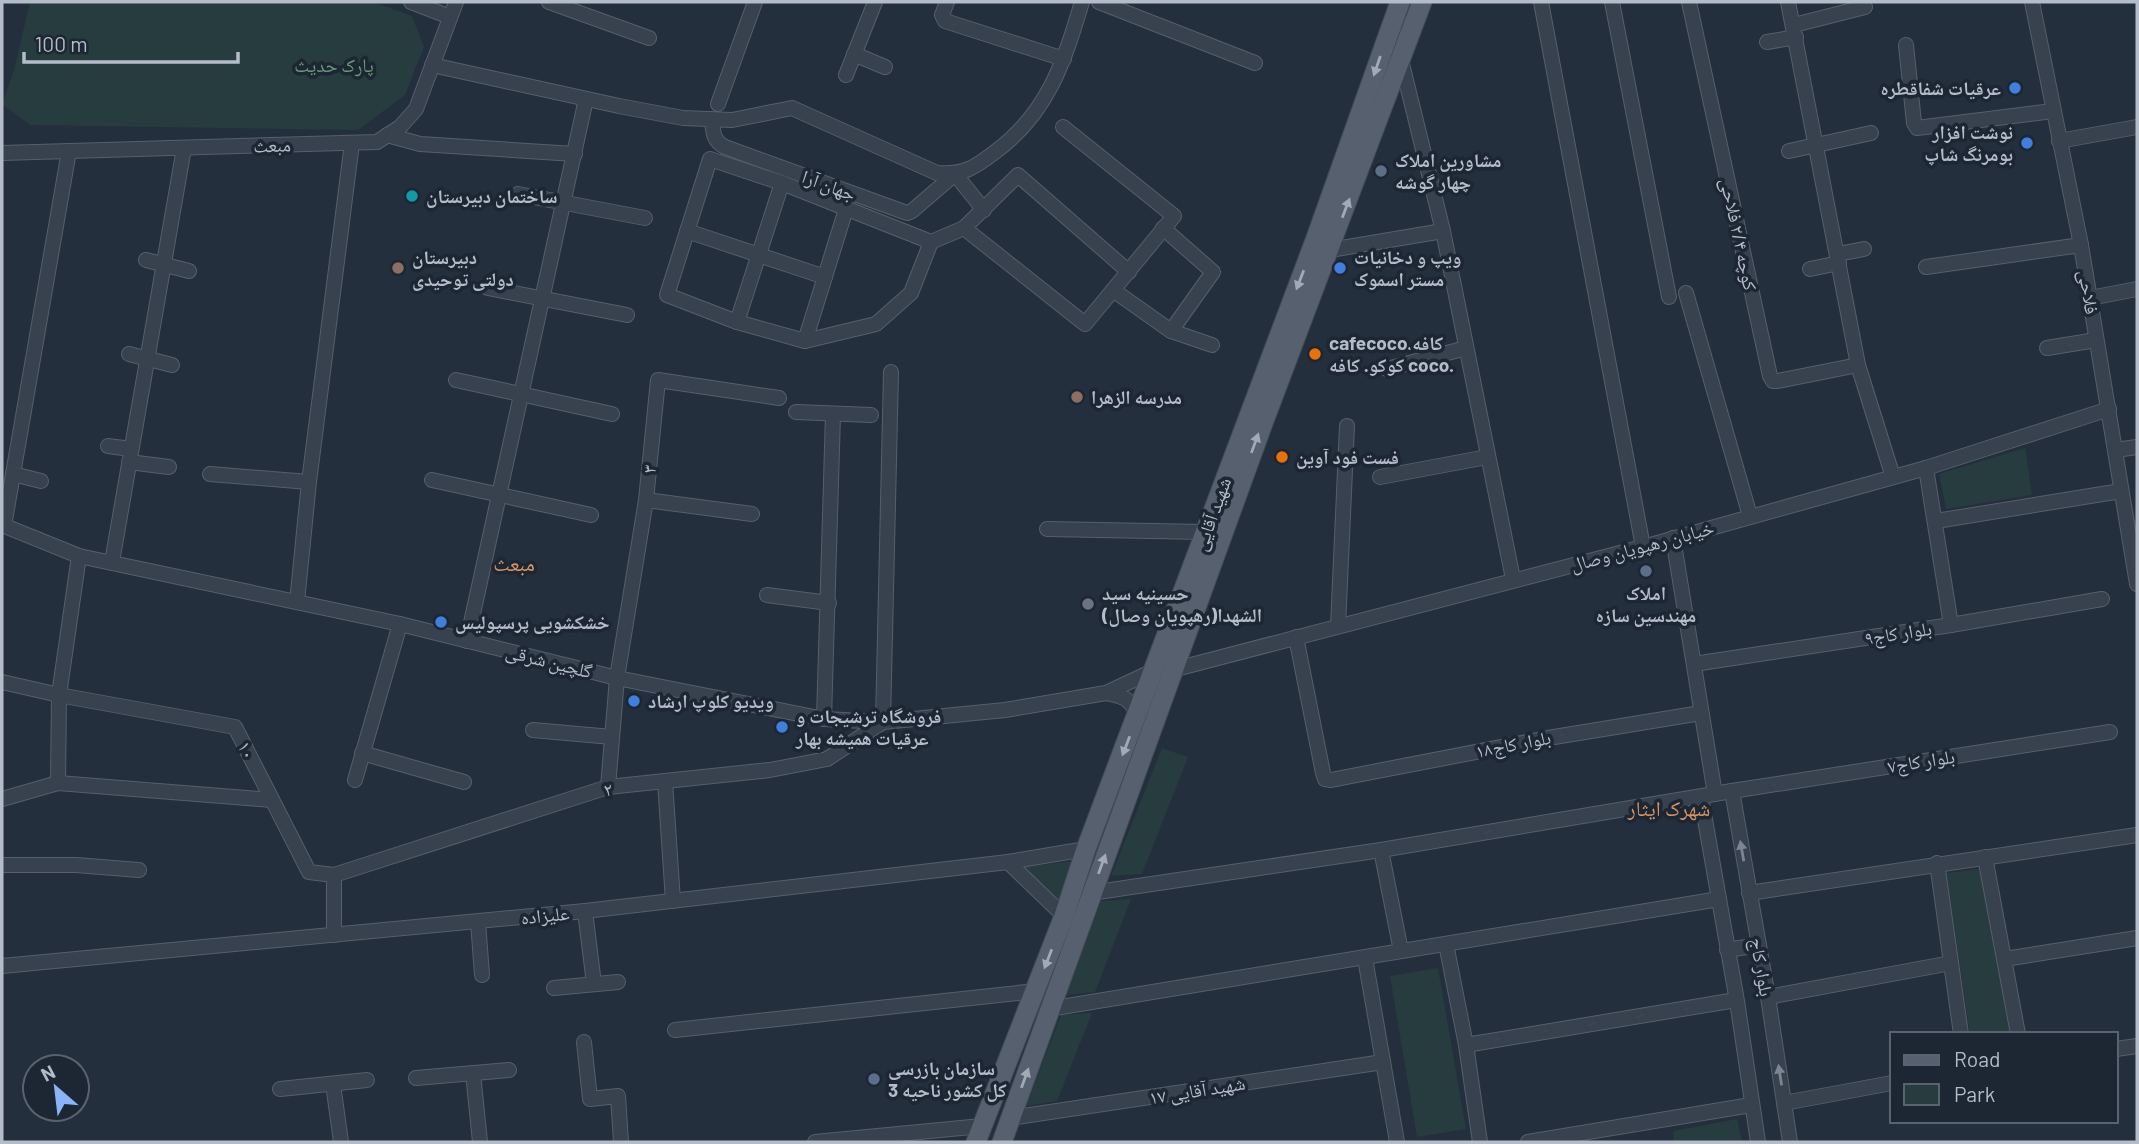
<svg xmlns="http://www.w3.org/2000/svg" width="2139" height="1144" font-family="Barlow,'Noto Naskh Arabic',sans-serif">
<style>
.green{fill:#263c3f}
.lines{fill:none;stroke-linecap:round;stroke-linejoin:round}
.minor-casing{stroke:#565f6c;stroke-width:16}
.major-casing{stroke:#414a57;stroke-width:21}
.minor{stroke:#38414e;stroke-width:14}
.major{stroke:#56606e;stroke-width:19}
.oneway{fill:#a1aab7}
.oneway2{fill:#7c8592}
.shop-dot{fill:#3f7fe0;stroke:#1d2633;stroke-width:2.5}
.service-dot{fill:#5c6f8a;stroke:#1d2633;stroke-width:2.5}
.culture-dot{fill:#0f9aa8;stroke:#1d2633;stroke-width:2.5}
.education-dot{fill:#8d6e63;stroke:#1d2633;stroke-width:2.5}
.food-dot{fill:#e8710a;stroke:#1d2633;stroke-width:2.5}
.worship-dot{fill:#6b7280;stroke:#1d2633;stroke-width:2.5}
.labels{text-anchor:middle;stroke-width:7;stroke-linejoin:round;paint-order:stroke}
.park-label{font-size:19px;fill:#6b9a76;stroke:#1d2633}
.poi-label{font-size:19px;font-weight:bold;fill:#b4bcc9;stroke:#1d2633;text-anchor:start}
.street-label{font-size:19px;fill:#b4bcc9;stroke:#1d2633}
.neighbourhood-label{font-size:21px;fill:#d59563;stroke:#1d2633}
</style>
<rect width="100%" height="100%" fill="#242f3e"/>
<g class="green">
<path d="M30,2H373L412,16L424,47L405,95L358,130L30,125L2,104L14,70Z"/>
<path d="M2025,448L2032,495L1946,509L1939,474Z"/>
<path d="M1162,748L1188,757L1142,874L1111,876Z"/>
<path d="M1075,861L1061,903L1021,867Z"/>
<path d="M1980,869L2010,1034H1970L1946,873Z"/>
<path d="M1131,899L1095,992L1066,995L1101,901Z"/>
<path d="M1438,968L1466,1129L1417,1137L1390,976Z"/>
<path d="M1092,1013L1057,1101L1026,1106L1061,1015Z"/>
<path d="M1737,1119L1742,1142H1674L1673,1131Z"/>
</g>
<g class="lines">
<defs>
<g id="minor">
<path d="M411,2L450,17"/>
<path d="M549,2L649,38"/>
<path d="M947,2L942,15L945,21L1064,59"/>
<path d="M1099,2L1255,63"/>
<path d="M1541,2L1643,547"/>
<path d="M1612,2L1669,297"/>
<path d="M1689,2L1770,376L1773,381H1778L1858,365"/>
<path d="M1788,2L1858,365L1893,477"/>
<path d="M2032,2L2081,245L2137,584"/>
<path d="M1794,25L1865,7"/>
<path d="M1767,42L1796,37"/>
<path d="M1906,45L1914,123L1917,128L2053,111"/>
<path d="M854,54L885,67"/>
<path d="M1401,60L1443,231L1513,579"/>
<path d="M432,65L619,106L683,118L732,120L792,108L937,173C964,175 974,168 995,152C1048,113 1064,62 1082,2"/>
<path d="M846,75L875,2"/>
<path d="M718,104L755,2"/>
<path d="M712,119C713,132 713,141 725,147L907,213L912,211L955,174L984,210"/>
<path d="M387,135L420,144L575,154"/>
<path d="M2059,141L2137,127"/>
<path d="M1789,151L1871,133"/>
<path d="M2,153L377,142L400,127L416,109L456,2"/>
<path d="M518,194L645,218"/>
<path d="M964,228L1085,324L1174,216L1063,127"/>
<path d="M1163,228L1213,272L1171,331"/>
<path d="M687,231L825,277"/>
<path d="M931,242L911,293L876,324L805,341L737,322L667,295L710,159L782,183L931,242L964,228L1018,175L1129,272"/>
<path d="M1330,250L1443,231"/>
<path d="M1838,254L1864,249"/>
<path d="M146,260L189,271"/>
<path d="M1926,267L2081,245"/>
<path d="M1810,269L1839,263"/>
<path d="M488,288L627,315"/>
<path d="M1113,290L1171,331L1212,345"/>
<path d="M1686,293L1750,516"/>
<path d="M2090,298L2137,289"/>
<path d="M737,322L782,183"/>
<path d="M805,341L846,209"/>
<path d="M2047,348L2096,340"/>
<path d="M129,354L172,365"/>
<path d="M1387,369L1466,348"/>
<path d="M456,380L612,414"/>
<path d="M796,412L871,415"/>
<path d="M108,446L131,449"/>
<path d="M2115,450L2137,447"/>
<path d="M129,462L169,467"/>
<path d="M1926,468L1951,625"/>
<path d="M13,474L41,481"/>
<path d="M210,474L309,482"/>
<path d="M1380,477L1487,457"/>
<path d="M432,480L591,515"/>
<path d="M646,500L752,514"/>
<path d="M1936,521L2121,491"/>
<path d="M2,525L79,556L400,624L617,678L824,719L883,722L1005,710L1106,693L1155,670"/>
<path d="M4,526L69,151"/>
<path d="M1047,529L1204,532"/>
<path d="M1673,538L1715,794"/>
<path d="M112,562L184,148"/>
<path d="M767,595L829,603"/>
<path d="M297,602L309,482L352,143"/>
<path d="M1338,626L1347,426"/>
<path d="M1296,637L1323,773L1325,779L1331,780L1548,738L1701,713"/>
<path d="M467,641L586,99"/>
<path d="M1694,664L1951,625L2102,599"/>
<path d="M1172,670L1643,547L1926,468L2109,409"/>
<path d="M2,682L59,695L235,727L309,872L334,875L608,787L770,770L827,759L883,722L891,372"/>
<path d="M1106,693C1124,696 1130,699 1138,715"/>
<path d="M824,719L833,414"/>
<path d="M533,730L612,737"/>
<path d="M362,753L464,782"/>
<path d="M355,780L400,624"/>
<path d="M665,781L673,901"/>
<path d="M58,783L59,695L79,556"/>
<path d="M608,787L617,678L646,500L658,380L779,398"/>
<path d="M1732,791L1768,997L1790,1142"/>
<path d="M1701,797L1737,1001L1758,1142"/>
<path d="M2,799L58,783L272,800"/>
<path d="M1381,850L1401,951"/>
<path d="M1985,857L2018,1034"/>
<path d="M1008,862L1064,916"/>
<path d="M1937,863L1961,1034"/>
<path d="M2,865H76L139,870"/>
<path d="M334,875V935"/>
<path d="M1091,893L1381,850L1732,791L2110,732"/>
<path d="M1749,893L2137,835"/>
<path d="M585,911L594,984"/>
<path d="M478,922L482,975"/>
<path d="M1446,944L1466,1045L1480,1142"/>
<path d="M1727,950L1759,945"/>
<path d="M1365,958L1397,1142"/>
<path d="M2005,959L2137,938"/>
<path d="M2,966L585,911L1008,862L1086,849"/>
<path d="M554,988L618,982"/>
<path d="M1768,997L1951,963"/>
<path d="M1049,1009L1719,899"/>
<path d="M675,1030L1036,991"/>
<path d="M584,1042L590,1099L618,1096L621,1142"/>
<path d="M1466,1045L1736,1000"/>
<path d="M2116,1049L2137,1046"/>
<path d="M473,1073L480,1142"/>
<path d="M416,1078L509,1070"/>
<path d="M333,1084L341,1142"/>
<path d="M280,1089L367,1080"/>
<path d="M1784,1103L1892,1083"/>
<path d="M1010,1118L1383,1062"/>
<path d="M815,1142L982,1126"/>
<path d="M1528,1142L1751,1105"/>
</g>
<g id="major">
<path d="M976,1142L1064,916L1086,849L1316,238L1400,2"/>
<path d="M1002,1142L1262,426L1422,2"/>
</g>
</defs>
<use href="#minor" class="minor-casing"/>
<use href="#major" class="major-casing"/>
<use href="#minor" class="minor"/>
<use href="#major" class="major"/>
</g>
<defs><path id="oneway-solid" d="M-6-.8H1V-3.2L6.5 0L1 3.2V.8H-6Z" transform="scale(1.75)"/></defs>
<g class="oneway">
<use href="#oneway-solid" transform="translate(1377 66) rotate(109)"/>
<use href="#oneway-solid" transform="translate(1346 208) rotate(-69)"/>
<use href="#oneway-solid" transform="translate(1300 280) rotate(111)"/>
<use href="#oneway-solid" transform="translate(1255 443) rotate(-70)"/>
<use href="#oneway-solid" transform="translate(1126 746) rotate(111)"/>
<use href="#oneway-solid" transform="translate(1102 864) rotate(-70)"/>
<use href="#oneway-solid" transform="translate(1048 959) rotate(111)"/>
<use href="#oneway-solid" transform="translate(1025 1078) rotate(-70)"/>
</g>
<g class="oneway2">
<use href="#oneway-solid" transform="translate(1742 851) rotate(-100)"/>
<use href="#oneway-solid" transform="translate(1780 1075) rotate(-99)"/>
</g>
<g class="shop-dot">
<circle cx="2015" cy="88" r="7"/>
<circle cx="2027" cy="143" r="7"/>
<circle cx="1340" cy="268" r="7"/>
<circle cx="441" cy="622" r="7"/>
<circle cx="634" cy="701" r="7"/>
<circle cx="782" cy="727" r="7"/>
</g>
<g class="service-dot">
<circle cx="1381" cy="171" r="7"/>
<circle cx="1646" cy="571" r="7"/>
<circle cx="874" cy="1079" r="7"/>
</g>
<circle class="culture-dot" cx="412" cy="196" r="7"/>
<g class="education-dot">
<circle cx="398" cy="268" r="7"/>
<circle cx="1077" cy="397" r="7"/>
</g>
<g class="food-dot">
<circle cx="1315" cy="354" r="7"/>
<circle cx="1282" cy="457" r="7"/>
</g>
<circle class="worship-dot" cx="1088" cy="604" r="7"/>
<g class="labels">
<g class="park-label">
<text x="334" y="72">پارک حدیث</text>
</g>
<g class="poi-label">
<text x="2001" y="95" text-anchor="end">عرقیات شفاقطره</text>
<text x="2013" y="139" text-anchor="end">نوشت افزار<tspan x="2013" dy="22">بومرنگ شاپ</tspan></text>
<text x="1395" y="167">مشاورین املاک<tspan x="1395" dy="22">چهار گوشه</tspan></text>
<text x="426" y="203">ساختمان دبیرستان</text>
<text x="412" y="264">دبیرستان<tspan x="412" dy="22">دولتی توحیدی</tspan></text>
<text x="1354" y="264">ویپ و دخانیات<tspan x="1354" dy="22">مستر اسموک</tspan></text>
<text x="1329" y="350">cafecoco.کافه<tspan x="1329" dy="22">کوکو. کافه coco.</tspan></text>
<text x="1091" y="404">مدرسه الزهرا</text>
<text x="1296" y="464">فست فود آوین</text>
<text x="1102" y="600">حسینیه سید<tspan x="1102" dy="22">الشهدا(رهپویان وصال)</tspan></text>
<text x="1646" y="600" text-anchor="middle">املاک<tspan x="1646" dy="22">مهندسین سازه</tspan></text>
<text x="455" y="629">خشکشویی پرسپولیس</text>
<text x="648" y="708">ویدیو کلوپ ارشاد</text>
<text x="796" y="723">فروشگاه ترشیجات و<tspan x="796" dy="22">عرقیات همیشه بهار</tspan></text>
<text x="888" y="1075">سازمان بازرسی<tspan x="888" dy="22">کل کشور ناحیه 3</tspan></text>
</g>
<g class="street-label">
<text transform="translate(272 145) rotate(-2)" y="7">مبعث</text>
<text transform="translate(829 185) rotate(20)" y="7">جهان آرا</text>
<text transform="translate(1739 234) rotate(78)" y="7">کوچه ۲/۴ فلاحی</text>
<text transform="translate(2089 292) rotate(81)" y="7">فلاحی</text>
<text transform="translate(649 469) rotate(-84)" y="7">۳</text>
<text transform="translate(1212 514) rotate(-70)" y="7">شهید آقایی</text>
<text transform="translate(1642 546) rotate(-15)" y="7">خیابان رهپویان وصال</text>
<text transform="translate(1898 633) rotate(-9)" y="7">بلوار کاج۹</text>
<text transform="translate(549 661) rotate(14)" y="7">گلچین شرقی</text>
<text transform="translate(1513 744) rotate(-11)" y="7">بلوار کاج۱۸</text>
<text transform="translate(247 750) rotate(63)" y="7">۱۰</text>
<text transform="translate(1921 761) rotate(-9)" y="7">بلوار کاج۷</text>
<text transform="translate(608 789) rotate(-12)" y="7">۲</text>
<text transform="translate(545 915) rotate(-6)" y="7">علیزاده</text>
<text transform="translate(1762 967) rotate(80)" y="7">بلوار کاج</text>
<text transform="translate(1197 1090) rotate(-9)" y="7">شهید آقایی ۱۷</text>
</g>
<g class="neighbourhood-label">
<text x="514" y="571">مبعث</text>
<text x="1669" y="816">شهرک ایثار</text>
</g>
</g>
<rect width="2139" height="1144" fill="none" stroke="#b4bcc9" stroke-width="7"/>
<rect x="1890" y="1032" width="228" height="91" fill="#1d2633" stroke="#59626f" stroke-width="2"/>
<rect x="1904" y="1055" width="35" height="10" fill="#56606e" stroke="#59626f" stroke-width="2"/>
<text x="1954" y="1067" font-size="21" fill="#b4bcc9">Road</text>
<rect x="1904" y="1084" width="35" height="21" fill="#263c3f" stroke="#59626f" stroke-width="2"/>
<text x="1954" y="1102" font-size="21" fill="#b4bcc9">Park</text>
<g transform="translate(56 1088) rotate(332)"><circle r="33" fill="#1d2633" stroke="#59626f" stroke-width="2"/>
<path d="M0-5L12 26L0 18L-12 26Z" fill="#8ab4f8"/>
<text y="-10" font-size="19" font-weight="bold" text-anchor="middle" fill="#b4bcc9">N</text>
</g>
<path d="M24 52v10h214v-10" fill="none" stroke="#b4bcc9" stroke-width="3.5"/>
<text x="35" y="52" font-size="21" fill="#b4bcc9" stroke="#1d2633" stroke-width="5" paint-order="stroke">100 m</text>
</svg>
